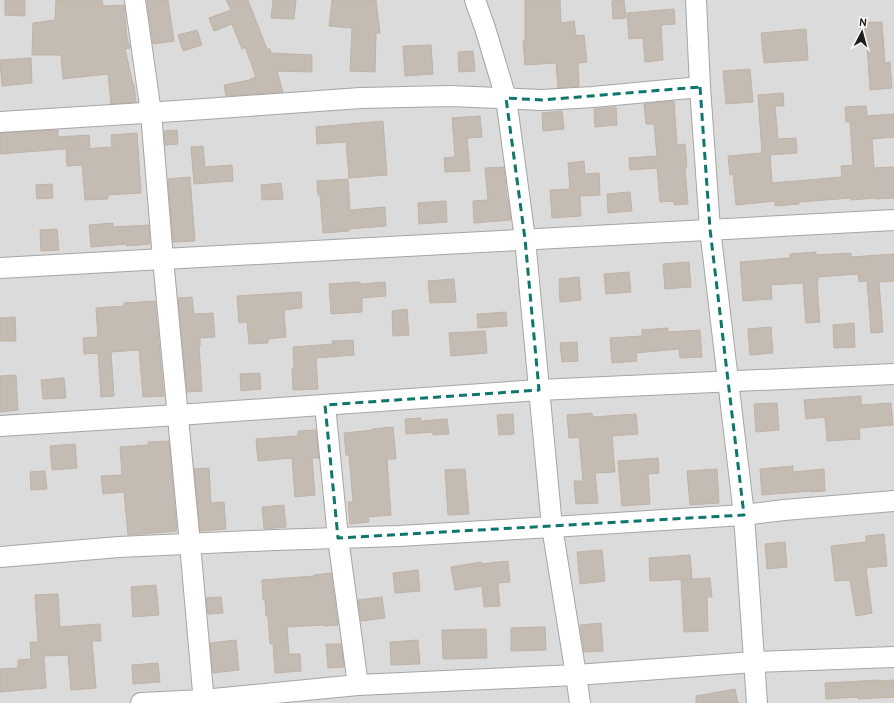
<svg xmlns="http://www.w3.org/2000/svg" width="894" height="703" font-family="Cabin,sans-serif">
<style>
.residential{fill:#dcdbdb}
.building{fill:#c4bbb3;stroke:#c1b2a6}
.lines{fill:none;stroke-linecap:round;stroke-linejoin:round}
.minor-casing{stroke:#a5a5a5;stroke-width:22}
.minor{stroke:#fff;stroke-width:20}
.marked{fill:none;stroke:#0f766e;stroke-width:3;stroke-dasharray:8 5;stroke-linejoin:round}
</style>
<rect width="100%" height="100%" fill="#efebe4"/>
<rect class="residential" x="0" y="0" width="894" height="703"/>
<g class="building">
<path d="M5,0H25V16L5,15Z"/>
<path d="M56,0H102L103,6L124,5L127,38L130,48L125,49L133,84H134L136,102L111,104L108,74L63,79L61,55H32L33,23L55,20Z"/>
<path d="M147,0H168L174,41L153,44Z"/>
<path d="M226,0H248L267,49H270L271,53L312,55V72L277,71L283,92L226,96L224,85L250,80V79L256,77L245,47L242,49L232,24L214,31L209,18L231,10Z"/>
<path d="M273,0H296L294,19L271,18Z"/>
<path d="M332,0H376L380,33H376L375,72L350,71L352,28L329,26Z"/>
<path d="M525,0H560L561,23L574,21L576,36L584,35L587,62L578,63L579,86L558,88L556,63L525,65L523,41H525Z"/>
<path d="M624,0L626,18L613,19L612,1Z"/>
<path d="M674,9L675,24L661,25L663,60L645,62L643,38L629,39L627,13Z"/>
<path d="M882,22L885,63L890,62L892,88L870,90L867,45H861L860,23Z"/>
<path d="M806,29L808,60L764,63L761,33Z"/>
<path d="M197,30L202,45L183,51L178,35Z"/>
<path d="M431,45L433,74L405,76L403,46Z"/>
<path d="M473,51L475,71L459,72L458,52Z"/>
<path d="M31,58L32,83L2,86L0,60Z"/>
<path d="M750,69L753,102L726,104L723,71Z"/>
<path d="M783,93L784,106H775L778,139L796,138L797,153L770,155L772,183L842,177L841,166L853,165L850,122H846L845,107L866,106L867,116L894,114V137L872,139L874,168L894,167V198L876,199V198L851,200V198L799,202V204L775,206V201L736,205L733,174L730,175L728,156L762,153L758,95Z"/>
<path d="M674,101L677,145L685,144L687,167H685L688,204L674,205V201L660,202L657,168L630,170L629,158L657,156L654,124H646L644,104Z"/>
<path d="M616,107L617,125L595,127L594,109Z"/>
<path d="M562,111L564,129L543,131L542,113Z"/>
<path d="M480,116L482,137L467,138L470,171L445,172L444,158L455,157L452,118Z"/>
<path d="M383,121L387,175L349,178L346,142L317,144L316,127Z"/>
<path d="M58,130V137L89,135L90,147L0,154V133Z"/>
<path d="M177,130L178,144L165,145L164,131Z"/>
<path d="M137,133L141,193L108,195V199L85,200L82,165L67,166L66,150L112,147L111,135Z"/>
<path d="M203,146L205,167L232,165L233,181L194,184L191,147Z"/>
<path d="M584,161L585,174L599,173L600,195L580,196L581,216L552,218L550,190L570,189L568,163Z"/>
<path d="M504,167L507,199H508L511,220L474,223L473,201L488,200L485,168Z"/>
<path d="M190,177L195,241L173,242L168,179Z"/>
<path d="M348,179L350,210L385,207L386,226L349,229V231L323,233L320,195H318L317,181Z"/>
<path d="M281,183L283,199L262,200L261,185Z"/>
<path d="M52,184L53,198L37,199L36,185Z"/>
<path d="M630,192L632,211L608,213L607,194Z"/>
<path d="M446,201L447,222L419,224L418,203Z"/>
<path d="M113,223V227L149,225L150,244L127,246V244L91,247L89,225Z"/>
<path d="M57,229L59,250L41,251L40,230Z"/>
<path d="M816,252V255L851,253V257L894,254V281L879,282L883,332L871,333L867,281L859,282L858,274L818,277V282H817L820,322L806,323L803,283L771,285L772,299L743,301L740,262L790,258V254Z"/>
<path d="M689,262L691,287L665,289L663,264Z"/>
<path d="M629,272L631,292L606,294L604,274Z"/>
<path d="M579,277L581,300L560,302L559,279Z"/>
<path d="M454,279L456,302L430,303L428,281Z"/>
<path d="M360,282L361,284L385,282L386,296L362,298V312L331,314L329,284Z"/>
<path d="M301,292L302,308L284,310L286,337L268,339V343L249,344L247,322L239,323L237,296Z"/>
<path d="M192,297L194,314L213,313L215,337L200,338V346H199L202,391L187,392L178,298Z"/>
<path d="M155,301L164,396L143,397L139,350L111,352L114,396L101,397L98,353L84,354L83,338L98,337L96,308L124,306V303Z"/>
<path d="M407,309L409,335L393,336L392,311Z"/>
<path d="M506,312L507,326L478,328L477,314Z"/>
<path d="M15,317L16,341H0V318Z"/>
<path d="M854,323L855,347L834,348L833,325Z"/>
<path d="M771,327L773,353L750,355L748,329Z"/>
<path d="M668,328V332L700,330L702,357L680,358L679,349L636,353L637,361L612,363L610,338L642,336V330Z"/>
<path d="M485,331L487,353L451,356L449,333Z"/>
<path d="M353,340L354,355L316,358L318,389L293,390L292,369L294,368L293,347L333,344L332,341Z"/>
<path d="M577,342L578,361L562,362L560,343Z"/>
<path d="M260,373L261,389L241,391L240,374Z"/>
<path d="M16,375L18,410L0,412V376Z"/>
<path d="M64,378L66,398L43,399L41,380Z"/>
<path d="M861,396V405L891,403L893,425L859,428L860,439L827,441L825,417L806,419L804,400Z"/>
<path d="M777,403L779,430L756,432L754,404Z"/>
<path d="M592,413L593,417L636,414L638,434L612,436L615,472L595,473L598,503L576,504L574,481H583L579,437L569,438L567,415Z"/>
<path d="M513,414L514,434L499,435L497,415Z"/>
<path d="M421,418V421L447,419L449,434L433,435V432L406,434L405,419Z"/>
<path d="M393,427L396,459H387L391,515L368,517L369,522L350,524L348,502H353L349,455H346L344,433L373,430L372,429Z"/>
<path d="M316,430L319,458H312L315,495L295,497L292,458L258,461L256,439L298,436V431Z"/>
<path d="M169,441L177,531L128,535L124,492L103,494L101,476L122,475L120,447L149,445L148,442Z"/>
<path d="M75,444L77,468L52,470L50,446Z"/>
<path d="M658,458L659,473L648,474L650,504L622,506L618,461Z"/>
<path d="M793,466V472L824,469L825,491L811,492V491L762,495L760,469Z"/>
<path d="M209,468L211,503L224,502L226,529L200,531L194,469Z"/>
<path d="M465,469L469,514L448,515L445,470Z"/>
<path d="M717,469L719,503L690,505L687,471Z"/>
<path d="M45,471L47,489L31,490L30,472Z"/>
<path d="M284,505L286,527L264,529L262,507Z"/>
<path d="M884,534L887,566L866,568L872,613L856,616L850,580L835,581L831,546L866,542V536Z"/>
<path d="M785,542L787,567L767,569L765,544Z"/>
<path d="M602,550L605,581L580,584L577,552Z"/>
<path d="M690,555L692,579L650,581L649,558Z"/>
<path d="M508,561L510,582L498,583L500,606L484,607L482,586L455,590L451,567L481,562V564Z"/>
<path d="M418,570L420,591L395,593L393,573Z"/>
<path d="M331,573L338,625L325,626L324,625L287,627L289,654H300L301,671L275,673L273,644H270L268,616H266L265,600H263L262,580L314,576V575Z"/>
<path d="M710,578L712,597H707L708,631L684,632L681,580Z"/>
<path d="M156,585L159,615L133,617L131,587Z"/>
<path d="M58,594L60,627L100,624L101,641H92L96,688L71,690L68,655L44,656L46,688L0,692V669L18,668V660L31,659L30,642H38L35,595Z"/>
<path d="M221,597L223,613L208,614L206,598Z"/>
<path d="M382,597L385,618L361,621L358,600Z"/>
<path d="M601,623L603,651L584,652L580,625Z"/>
<path d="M545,627L546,650L511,651V628Z"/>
<path d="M486,629L487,658L443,659L442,630Z"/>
<path d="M236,640L239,670L213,673L210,643Z"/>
<path d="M418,640L420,664L391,665L390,642Z"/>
<path d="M326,644H341L344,667L328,668Z"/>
<path d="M158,663L160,682L133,684L132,665Z"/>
<path d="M879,680V681L894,680V697L858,699V697L826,699L825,683Z"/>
<path d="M735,689L738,703H696V696Z"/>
</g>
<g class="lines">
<defs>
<g id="minor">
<path d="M135,0L151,113L163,259L190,544L204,703"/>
<path d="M475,0L485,28L506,98L525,239L552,527L576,675L580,703"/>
<path d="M696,0L700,87L710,229L744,515L757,703"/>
<path d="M0,122L176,111L361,98L450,96L542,100L593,97L700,87"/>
<path d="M0,268L163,259L894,220"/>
<path d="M325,405L338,538L358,685"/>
<path d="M0,426L178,415L539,390L894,374"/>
<path d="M0,557L119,547L275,540L399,536L552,527L744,515L784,510L894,501"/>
<path d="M141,703L203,700L358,685L576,675L754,662L894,657"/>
</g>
</defs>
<use href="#minor" class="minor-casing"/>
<use href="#minor" class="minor"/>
</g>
<path class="marked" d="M700,87L710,229L744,515L338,538L325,405L539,390L525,239L506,98L542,100Z"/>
<g transform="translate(862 32) rotate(6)" stroke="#ffffff" stroke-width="3" paint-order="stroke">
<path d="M0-3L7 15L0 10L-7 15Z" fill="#1e1e1e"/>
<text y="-6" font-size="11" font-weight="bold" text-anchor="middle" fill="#1e1e1e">N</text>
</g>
</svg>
